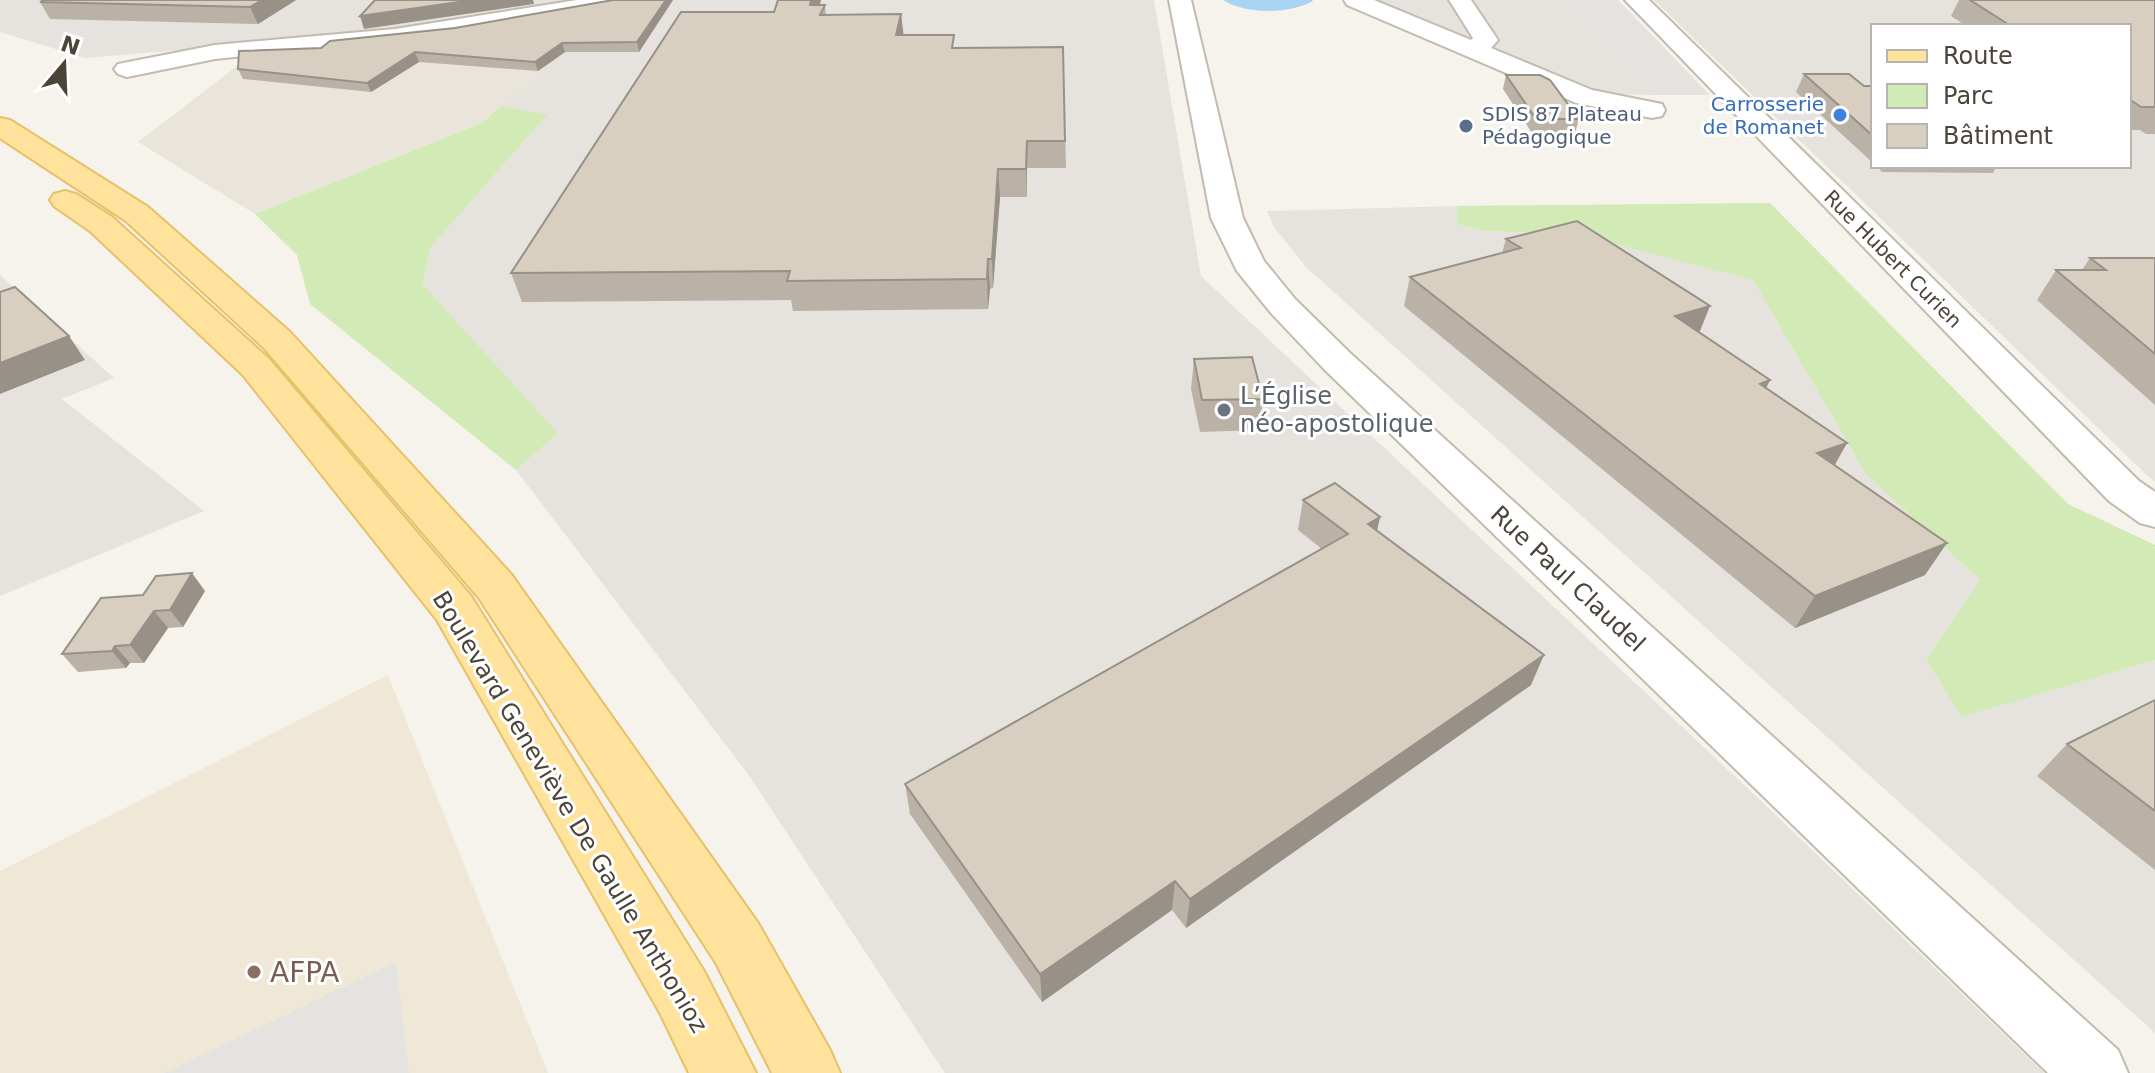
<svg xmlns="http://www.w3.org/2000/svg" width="2155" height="1073" font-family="'DejaVu Sans',sans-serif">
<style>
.residential{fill:#eae5da}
.industrial{fill:#e6e2dd;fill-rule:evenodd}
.education{fill:#efe8d6}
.green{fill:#d2eab5}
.parking{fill:#e5e3e0}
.water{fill:#a9d4f2}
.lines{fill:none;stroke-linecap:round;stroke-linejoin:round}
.minor-casing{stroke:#c2bbae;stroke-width:4}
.tertiary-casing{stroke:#c2bbae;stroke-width:4}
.primary-casing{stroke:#e6c16a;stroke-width:4}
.minor{fill:#fff;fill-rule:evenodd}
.tertiary{fill:#fff;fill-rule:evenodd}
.primary{fill:#ffe39c;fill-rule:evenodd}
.wall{fill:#bab2a6}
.shaded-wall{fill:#979187}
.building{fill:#d8cfc1;stroke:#979187;stroke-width:2}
.shop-dot{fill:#3f7fe0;stroke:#fff;stroke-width:3}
.service-dot{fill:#5c6f8a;stroke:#fff;stroke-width:3}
.worship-dot{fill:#6b7280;stroke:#fff;stroke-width:3}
.education-dot{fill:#8d6e63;stroke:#fff;stroke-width:3}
.labels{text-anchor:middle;stroke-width:6;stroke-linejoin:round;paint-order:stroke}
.far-shop-label{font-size:20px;fill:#366cbe;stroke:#fff;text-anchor:end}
.far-service-label{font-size:20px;fill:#4e5e75;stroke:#fff;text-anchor:start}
.far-street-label{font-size:20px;fill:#4b4439;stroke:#fff}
.worship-label{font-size:24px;fill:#5b616d;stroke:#fff;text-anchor:start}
.street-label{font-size:24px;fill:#4b4439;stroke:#fff}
.near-education-label{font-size:28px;fill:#785e54;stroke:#fff;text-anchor:start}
</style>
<rect width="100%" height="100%" fill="#f6f3ec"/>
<path class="residential" d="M621,4L482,123L255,214L138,142L254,53Z"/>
<g class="industrial">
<path d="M0,0H587L482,20L280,42L85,58L0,32Z"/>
<path d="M662,0H1154L1201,276L1760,800L2044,1073H945L748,774L516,470L558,433L423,286L430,248L546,116L501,106L601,20Z"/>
<path d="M1370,0H1572L1656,95L1607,94L1592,91Z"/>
<path d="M1654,0H2155V482L2150,478ZM1873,26H2129V166H1873Z"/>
<path d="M1458,206L1456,224L1484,231L1579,235L1753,280L1866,474L1980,580L1926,660L1962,717L2155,660V1033L1306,267L1274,227L1267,211Z"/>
<path d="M0,275L114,378L62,399L204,511L0,596Z"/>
</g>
<path class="education" d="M388,675L548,1073H0V871Z"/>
<g class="green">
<path d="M501,106L547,115L430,248L423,285L558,433L516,470L310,304L297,255L255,214L482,123Z"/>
<path d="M1770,203L2068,504L2155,545V660L1962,717L1926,660L1980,580L1866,474L1753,280L1579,235L1484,231L1456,224L1458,206Z"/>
</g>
<g class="parking">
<path d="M1572,0H1618L1710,95H1656Z"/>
<path d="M396,962L409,1073H164Z"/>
</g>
<path class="water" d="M1223,0H1312L1313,1C1289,14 1247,15 1223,0Z"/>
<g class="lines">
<defs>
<g id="minor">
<path d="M577,0H624L613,7L458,34L215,59L127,77L118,74L114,69L118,64L215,45L395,29Z"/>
<path d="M1344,0H1374L1471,40L1473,38L1449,0H1471L1498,40L1491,48L1592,90L1662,104L1665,110L1662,116L1652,118L1576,103L1347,5Z"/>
<path d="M1625,0H1649L2139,481L2155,492V527L2140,523L2109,501Z"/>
</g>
<path id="tertiary" d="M1169,0H1191L1243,218L1264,261L1295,299L1350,353L2118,1050L2128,1073H2048L1324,369L1271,313L1237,271L1211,218Z"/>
<g id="primary">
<path d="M0,118L10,120L148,207L290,332L511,574L758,923L830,1050L840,1073H772L716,963L479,598L264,348L126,221L0,138Z"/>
<path d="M65,191L76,194L112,217L269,359L471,596L704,971L756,1073H689L660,1013L437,620L243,375L90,231L54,206L50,200L54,194Z"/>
</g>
</defs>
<use href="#minor" class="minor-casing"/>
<use href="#tertiary" class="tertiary-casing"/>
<use href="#primary" class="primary-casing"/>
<use href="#minor" class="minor"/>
<use href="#tertiary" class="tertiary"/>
<use href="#primary" class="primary"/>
</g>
<g class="wall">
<path d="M44,0H296L258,24L50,19L40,2Z"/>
<path d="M613,0H673L639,52H565L538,71L419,62L371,92L243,79L238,69L321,48L455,28Z"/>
<path d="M1959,0H2155V134H2146L2140,130H2129V26H1966L1951,16Z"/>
<path d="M819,5H825L826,15L901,14L903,35L955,48L1063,47L1066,168H1027V197H1000L993,288L990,289L988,309L793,311L791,300L522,302L511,273L774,12Z"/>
<path d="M1804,74L1864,86H1873V163L1796,92Z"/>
<path d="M1506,75L1579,119L1575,133H1532L1503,89Z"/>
<path d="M1876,166H1996L1993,173L1882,172Z"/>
<path d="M1506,239L1699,332L1766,388L1847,443L1835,465L1925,575L1795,628L1404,306L1410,277L1502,253Z"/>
<path d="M2090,258H2155V405L2037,300L2056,270H2082Z"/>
<path d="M1194,359L1263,399L1259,430L1200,432L1191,389Z"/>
<path d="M1303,500L1380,517L1377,531L1531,685L1186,928L1172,910L1042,1002L910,814L905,784L1322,549L1298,530Z"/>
<path d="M205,591L183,627L168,628L144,663H130L126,668L78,672L62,654L101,598Z"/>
<path d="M2155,700V870L2037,776L2067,744Z"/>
</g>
<g class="shaded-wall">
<path d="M262,0H296L258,24L250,7Z"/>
<path d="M473,0H533L534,4L364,29L360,16Z"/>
<path d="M666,0H673L639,52L637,42Z"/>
<path d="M811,0H821L814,28L810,5Z"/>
<path d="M901,14L904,38L896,35Z"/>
<path d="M562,43L565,52L538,71L535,62Z"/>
<path d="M415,52L419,62L371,92L367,83Z"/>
<path d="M1027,141V197L1026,169Z"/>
<path d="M998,169L1000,197L993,288L992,259Z"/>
<path d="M988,259L990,289L988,309L987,279Z"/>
<path d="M1710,306L1698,336L1675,316Z"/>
<path d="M69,336L85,360L0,394V363Z"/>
<path d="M1770,380L1755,411L1760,384Z"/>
<path d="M1847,443L1829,474L1817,453Z"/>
<path d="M1380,517L1373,547L1368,524Z"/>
<path d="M1947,543L1925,575L1795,628L1815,596Z"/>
<path d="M192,573L205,591L183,627L170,610Z"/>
<path d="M154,611L168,628L144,663L130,645Z"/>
<path d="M115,646L130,663L126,668L112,651Z"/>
<path d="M1544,655L1531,685L1186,928L1190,899Z"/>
<path d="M1175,881L1172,910L1042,1002L1040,974Z"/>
</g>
<g class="building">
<path d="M44,0H262L250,7L40,2Z"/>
<path d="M375,0H473L360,16Z"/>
<path d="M613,0H666L637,42L562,43L535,62L415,52L367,83L238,69L239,51L321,48L330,41L455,28Z"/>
<path d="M778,0H811L810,5H825L820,15L901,14L896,35H954L952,48L1063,47L1065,141H1027L1026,169H998L992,259H988L987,279L787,281L790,271L511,273L681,12H774Z"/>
<path d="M1970,0H2155V107H2141L2129,99V26H2011Z"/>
<path d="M1804,74H1849L1864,86H1873V136Z"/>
<path d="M1506,75H1540L1550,80L1579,119H1536Z"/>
<path d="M1577,221L1710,306L1675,316L1770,380L1760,384L1847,443L1817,453L1947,543L1815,596L1410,277L1521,248L1506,239Z"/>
<path d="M2090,258H2155V354L2056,270H2106Z"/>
<path d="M15,287L69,336L0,363V292Z"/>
<path d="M1252,357L1263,399L1202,400L1194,359Z"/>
<path d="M1335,483L1380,517L1368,524L1544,655L1190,899L1175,881L1040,974L905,784L1348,534L1303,500Z"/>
<path d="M192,573L170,610L154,611L130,645L115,646L112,651L62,654L101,598L143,595L156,576Z"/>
<path d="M2155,700V811L2067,744Z"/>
</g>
<circle class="shop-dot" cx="1840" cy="115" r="8"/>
<circle class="service-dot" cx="1466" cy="126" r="8"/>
<circle class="worship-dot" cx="1224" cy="410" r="8"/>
<circle class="education-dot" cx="254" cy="972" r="8"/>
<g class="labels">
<g class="far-shop-label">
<text x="1824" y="111">Carrosserie<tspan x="1824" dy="23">de Romanet</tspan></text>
</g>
<g class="far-service-label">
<text x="1482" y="121">SDIS 87 Plateau<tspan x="1482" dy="23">Pédagogique</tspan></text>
</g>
<g class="far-street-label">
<text transform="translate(1893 259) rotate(45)" y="7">Rue Hubert Curien</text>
</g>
<g class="worship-label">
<text x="1240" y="404">L’Église<tspan x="1240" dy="28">néo-apostolique</tspan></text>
</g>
<g class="street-label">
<text transform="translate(1568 579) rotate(43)" y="8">Rue Paul Claudel</text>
<text transform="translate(570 812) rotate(59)" y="8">Boulevard Geneviève De Gaulle Anthonioz</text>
</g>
<g class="near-education-label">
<text x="270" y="982">AFPA</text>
</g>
</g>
<rect x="1871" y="24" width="260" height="144" fill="#ffffff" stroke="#b7b4b0" stroke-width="2"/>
<rect x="1887" y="50" width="40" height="12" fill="#ffe39c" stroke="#b7b4b0" stroke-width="2"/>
<text x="1943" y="64" font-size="24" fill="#4b4439">Route</text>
<rect x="1887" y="84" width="40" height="24" fill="#d2eab5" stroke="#b7b4b0" stroke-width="2"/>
<text x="1943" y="104" font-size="24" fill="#4b4439">Parc</text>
<rect x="1887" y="124" width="40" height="24" fill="#d8cfc1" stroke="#b7b4b0" stroke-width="2"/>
<text x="1943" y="144" font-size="24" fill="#4b4439">Bâtiment</text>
<g transform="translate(64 64) rotate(19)" stroke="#ffffff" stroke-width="6" paint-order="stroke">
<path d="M0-6L14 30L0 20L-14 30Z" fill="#4b4439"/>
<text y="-12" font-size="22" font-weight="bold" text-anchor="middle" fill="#4b4439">N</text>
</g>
</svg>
